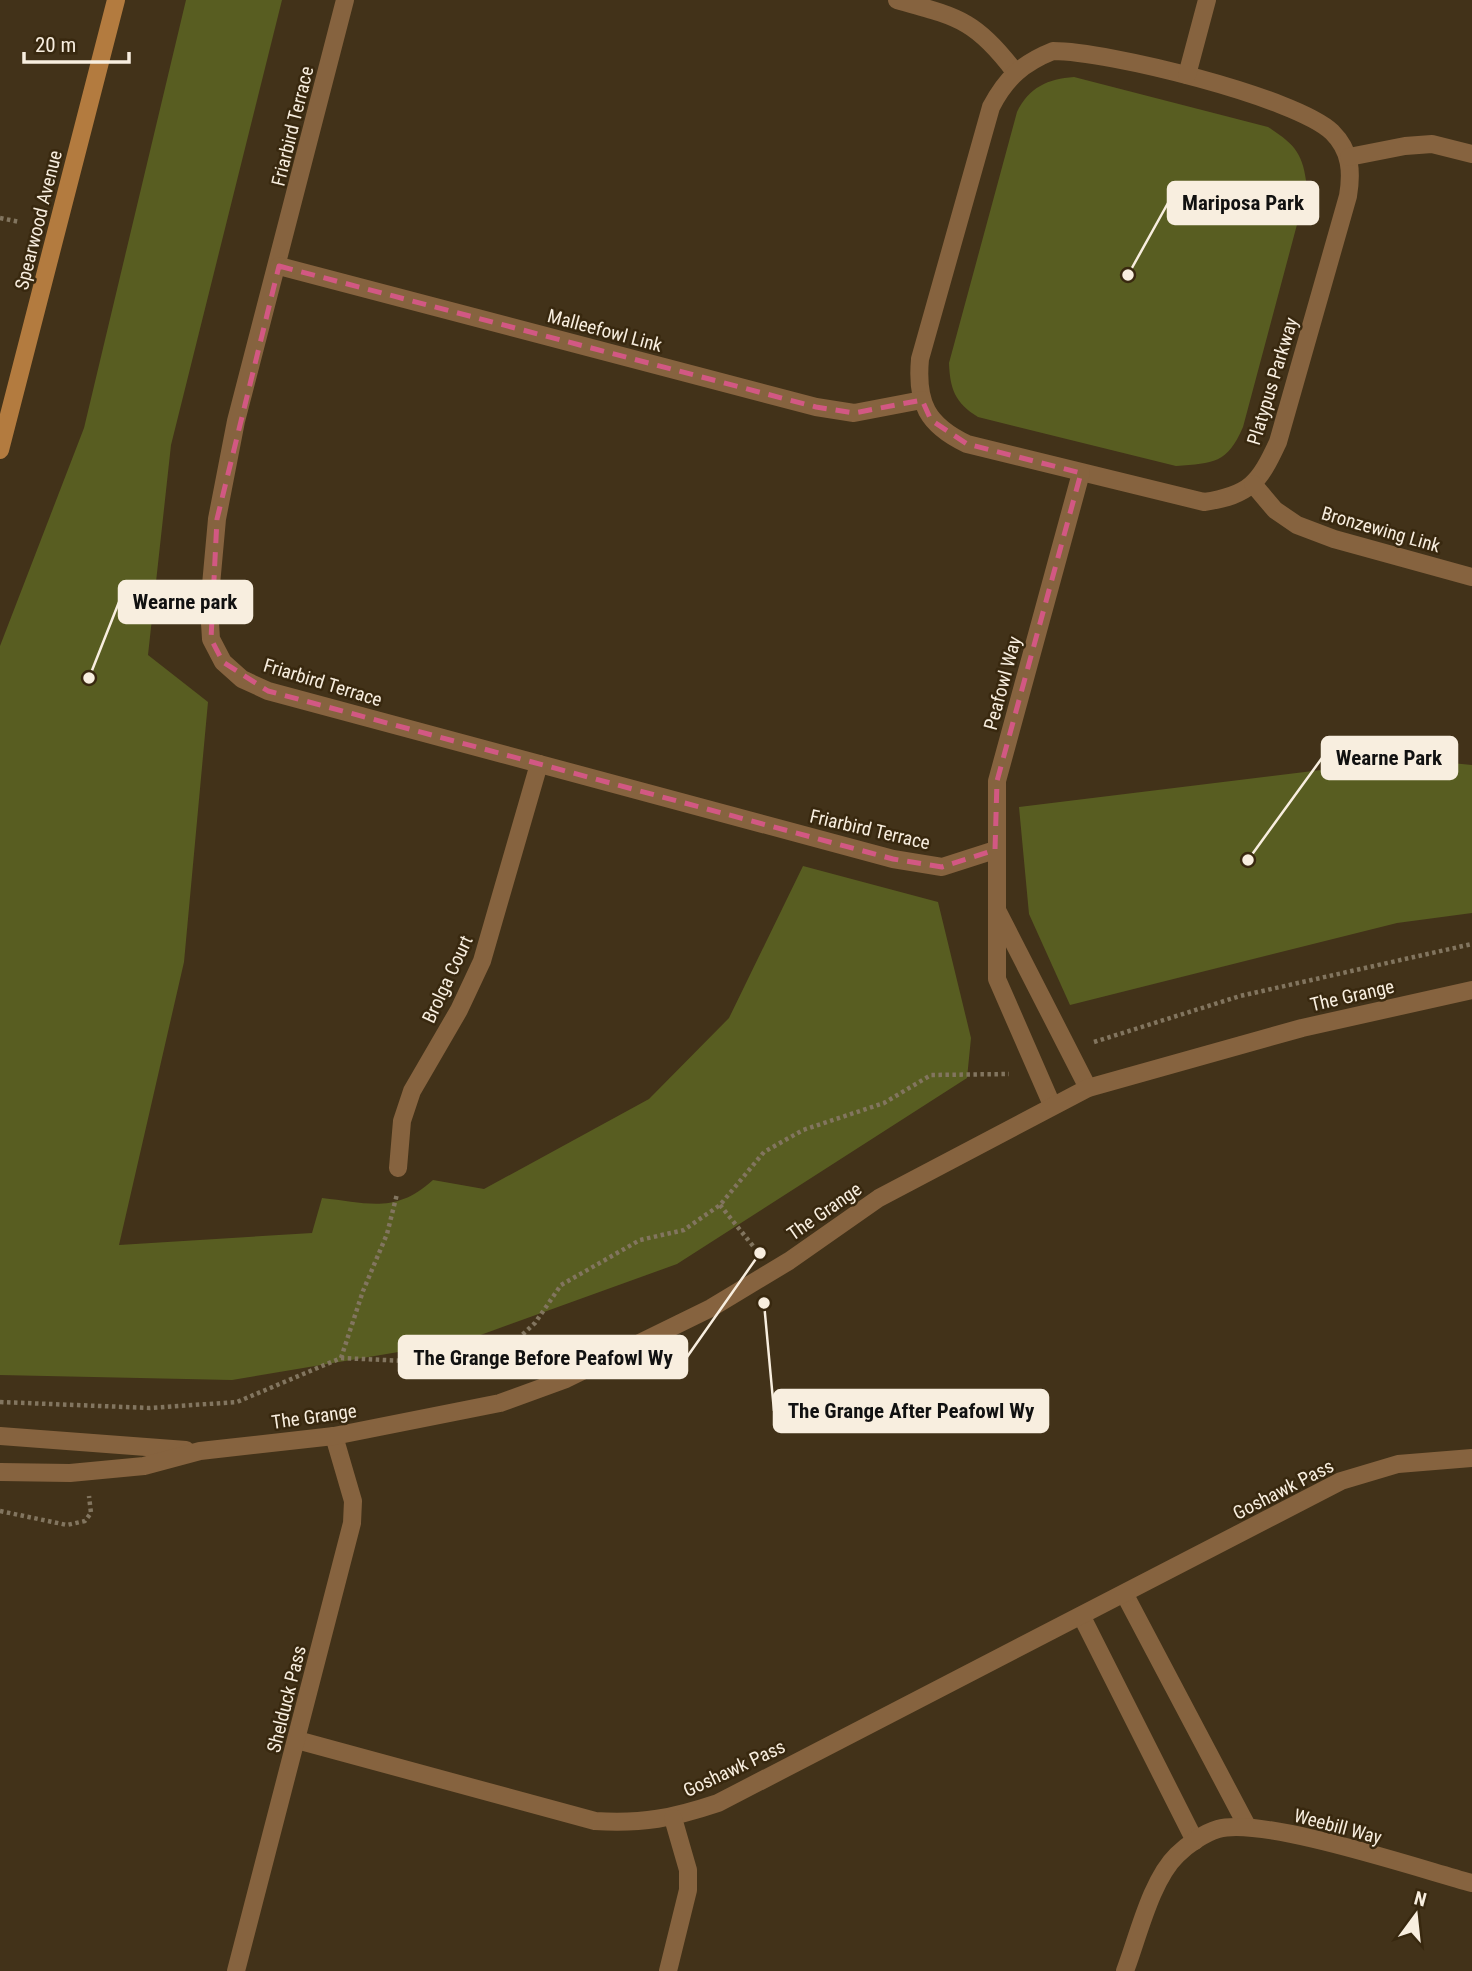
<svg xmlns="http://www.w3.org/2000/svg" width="1472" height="1971" font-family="'Roboto Condensed',sans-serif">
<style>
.green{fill:#585d21}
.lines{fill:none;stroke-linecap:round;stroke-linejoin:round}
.path{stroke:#82755f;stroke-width:4.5;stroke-dasharray:3.5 3.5;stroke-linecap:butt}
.minor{stroke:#86633f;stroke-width:18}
.tertiary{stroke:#86633f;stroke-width:18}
.secondary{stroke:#b37b3f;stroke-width:18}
.marked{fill:none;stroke:#d25883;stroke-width:5;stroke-dasharray:14 9;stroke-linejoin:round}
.labels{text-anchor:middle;stroke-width:5;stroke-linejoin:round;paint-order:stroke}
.street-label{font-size:19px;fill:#f8eedf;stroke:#38280f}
.leader{fill:none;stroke:#f8eedf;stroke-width:2.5}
.callout-dot{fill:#f8eedf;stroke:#38280f;stroke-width:2.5}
.callout{fill:#f8eedf;stroke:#f8eedf;stroke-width:2.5}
.callout-label{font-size:21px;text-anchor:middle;font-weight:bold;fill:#111}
</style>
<rect width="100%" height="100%" fill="#423219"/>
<g class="green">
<path d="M186,0H282L171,445L148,655L208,702L184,962L119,1245L312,1233L322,1198C368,1203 396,1214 433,1180L484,1189L649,1099L729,1018L803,866L938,902L971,1038L967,1078L677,1264L464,1341L232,1380L0,1375V646L84,428Z"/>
<path d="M1074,77L1268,127C1296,145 1303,154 1307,187L1243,427C1227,464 1214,463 1176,466L978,417C955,403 950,389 949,363L1017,112C1029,87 1048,79 1074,77Z"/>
<path d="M1411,759L1472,765V913L1397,923L1070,1005L1029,914L1019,807Z"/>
</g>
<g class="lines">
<g class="path">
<path d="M0,218L20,222"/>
<path d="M1094,1042L1240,996L1472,944"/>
<path d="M720,1205L753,1246"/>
<path d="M341,1358L363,1291L387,1234L397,1194"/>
<path d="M0,1402L150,1408L237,1402L341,1358L450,1363L509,1347L535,1323L561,1285L640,1240L684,1230L720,1205L764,1152L803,1130L884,1103L931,1075L1009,1074"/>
<path d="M0,1511L67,1525L85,1521L91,1513L89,1496"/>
</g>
<g class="minor">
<path d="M345,0L236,421L217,519L209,607L211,639L223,662L242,679L268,691L893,859L942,867L995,850"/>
<path d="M897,0C958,17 976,20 1015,72"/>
<path d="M1053,51C1107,51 1295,97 1332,132C1351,151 1352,172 1348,196L1278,442C1259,483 1250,495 1204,502L967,444C927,425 916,403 920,359L991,107C1006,78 1023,63 1053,51Z"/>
<path d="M1187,75L1207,0"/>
<path d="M1349,157L1405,146L1432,144L1472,154"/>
<path d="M279,266L816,407L854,413L922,400"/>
<path d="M1253,484L1275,510L1297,525L1334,539L1472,577"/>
<path d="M997,910L1088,1088"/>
<path d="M1052,1105L997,979V781L1081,473"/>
<path d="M398,1168L402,1121L412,1091L459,1010L482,961L539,764"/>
<path d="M1125,1595L1247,1826"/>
<path d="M1082,1617L1195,1841"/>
<path d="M297,1740L595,1821C643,1824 673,1818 718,1803L1341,1481L1398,1464L1472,1458"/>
<path d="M236,1971L352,1523L353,1501L334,1436"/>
<path d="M668,1971L688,1890V1870L673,1818"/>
<path d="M1125,1971C1138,1937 1151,1880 1177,1855C1187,1845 1204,1833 1218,1829C1262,1816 1420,1869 1472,1883"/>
</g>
<g class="tertiary">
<path d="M0,1436L186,1450"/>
<path d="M0,1472L70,1473L144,1466L200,1451L334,1436L500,1403L566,1379L711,1308L789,1261L879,1198L1088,1088L1302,1028L1472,990"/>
</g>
<path class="secondary" d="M0,450L116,0"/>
</g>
<path class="marked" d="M279,266L816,407L854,413L922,400L931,420L967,444L1081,473L997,781L995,850L942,867L893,859L268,691L223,662L211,639L217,519Z"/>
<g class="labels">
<g class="street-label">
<text transform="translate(292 126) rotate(-76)" y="7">Friarbird Terrace</text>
<text transform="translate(38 220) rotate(-76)" y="7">Spearwood Avenue</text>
<text transform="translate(605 330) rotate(15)" y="7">Malleefowl Link</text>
<text transform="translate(1272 381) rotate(-73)" y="7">Platypus Parkway</text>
<text transform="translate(1381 529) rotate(16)" y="7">Bronzewing Link</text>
<text transform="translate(323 682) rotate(17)" y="7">Friarbird Terrace</text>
<text transform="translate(1002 683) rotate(-75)" y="7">Peafowl Way</text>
<text transform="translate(870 829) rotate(13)" y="7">Friarbird Terrace</text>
<text transform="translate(447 979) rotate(-65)" y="7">Brolga Court</text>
<text transform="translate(1352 995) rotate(-13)" y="7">The Grange</text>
<text transform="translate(824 1211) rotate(-35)" y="7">The Grange</text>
<text transform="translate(314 1416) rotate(-8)" y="7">The Grange</text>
<text transform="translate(1283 1489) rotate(-27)" y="7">Goshawk Pass</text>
<text transform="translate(286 1699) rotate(-76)" y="7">Shelduck Pass</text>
<text transform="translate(734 1768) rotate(-25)" y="7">Goshawk Pass</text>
<text transform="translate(1338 1826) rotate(15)" y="7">Weebill Way</text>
</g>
</g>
<path class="leader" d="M1128 275L1168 203M89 678L119 602M1248 860L1322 758M760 1253L687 1357M764 1303L774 1411"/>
<g class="callout-dot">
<circle cx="1128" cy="275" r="7"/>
<circle cx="89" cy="678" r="7"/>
<circle cx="1248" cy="860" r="7"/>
<circle cx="760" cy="1253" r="7"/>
<circle cx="764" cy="1303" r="7"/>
</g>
<g class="callout">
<rect x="1168" y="182" width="150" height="42" rx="7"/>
<rect x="119" y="581" width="133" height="42" rx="7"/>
<rect x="1322" y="737" width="135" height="42" rx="7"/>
<rect x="399" y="1336" width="288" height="42" rx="7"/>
<rect x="774" y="1390" width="274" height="42" rx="7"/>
</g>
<g class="callout-label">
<text x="1243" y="210">Mariposa Park</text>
<text x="185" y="609">Wearne park</text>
<text x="1389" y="765">Wearne Park</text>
<text x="543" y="1365">The Grange Before Peafowl Wy</text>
<text x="911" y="1418">The Grange After Peafowl Wy</text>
</g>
<g transform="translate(1416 1915) rotate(15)" stroke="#38280f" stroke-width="5" paint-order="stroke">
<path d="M0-5L12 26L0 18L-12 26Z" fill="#f8eedf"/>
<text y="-10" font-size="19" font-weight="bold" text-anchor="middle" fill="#f8eedf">N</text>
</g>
<path d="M24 52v10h105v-10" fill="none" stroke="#f8eedf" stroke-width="3.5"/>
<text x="35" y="52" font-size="21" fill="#f8eedf" stroke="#38280f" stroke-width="5" paint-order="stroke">20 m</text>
</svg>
